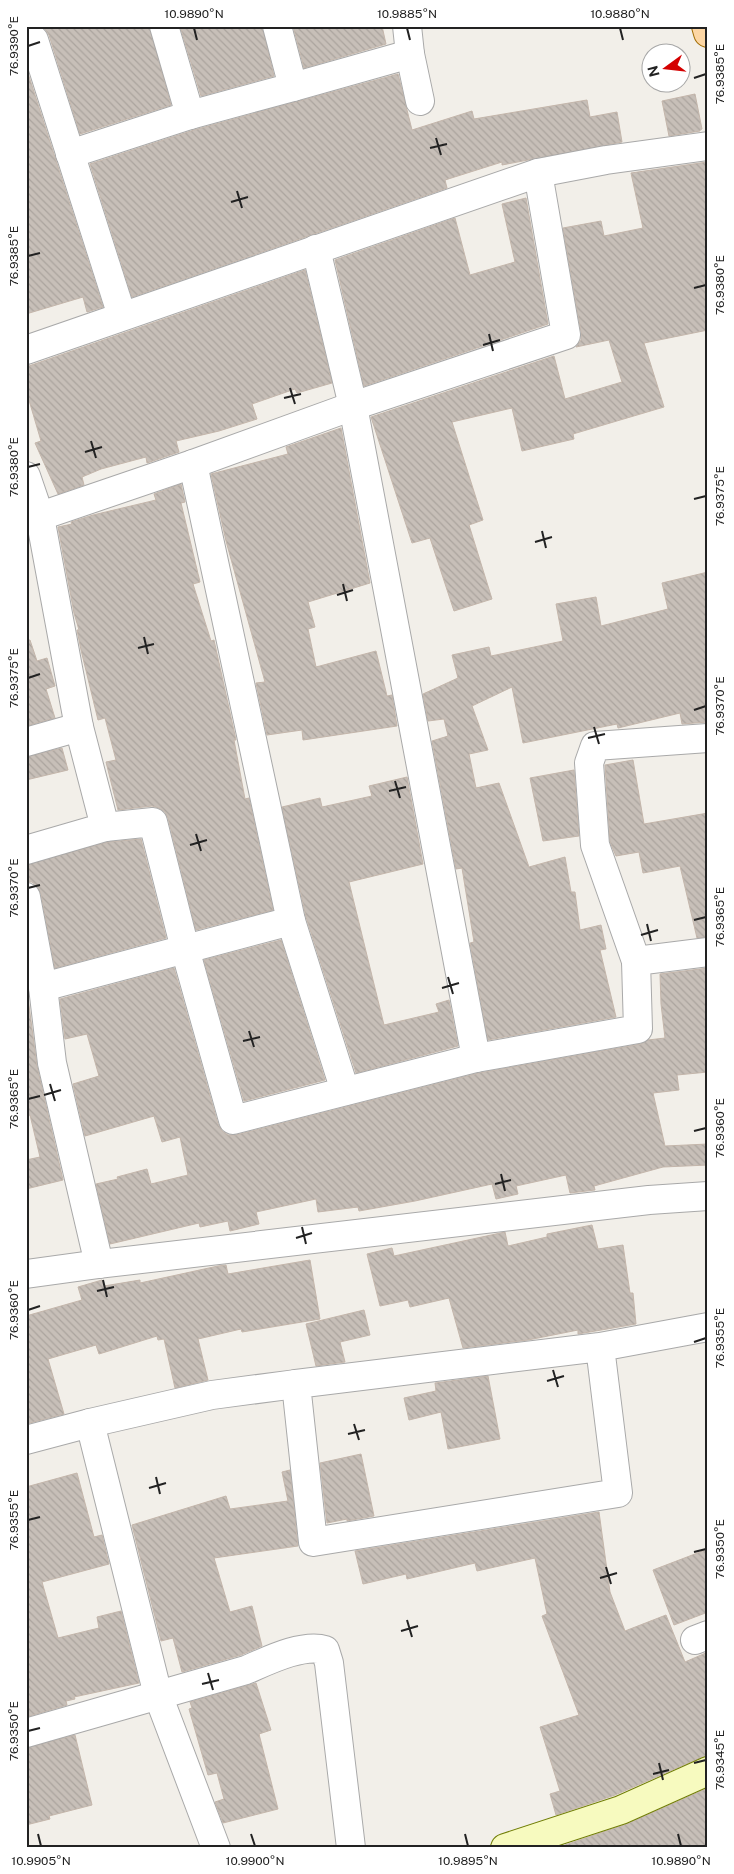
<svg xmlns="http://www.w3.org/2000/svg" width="734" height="1874" font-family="'Public Sans',sans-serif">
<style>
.building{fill:url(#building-back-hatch);stroke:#c4b6ab}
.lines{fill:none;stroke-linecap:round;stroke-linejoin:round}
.street-casing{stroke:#a9a9a9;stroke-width:30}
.secondary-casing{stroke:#707d05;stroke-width:30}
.primary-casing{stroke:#a06b00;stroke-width:30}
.street{stroke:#fff;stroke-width:28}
.secondary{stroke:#f7fabf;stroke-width:28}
.primary{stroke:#fcd6a4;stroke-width:28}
.ticks{fill:none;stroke:#222;stroke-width:2}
.neatline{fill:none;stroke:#222;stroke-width:2}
.ticks-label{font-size:12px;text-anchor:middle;fill:#222}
</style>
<defs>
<pattern id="building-back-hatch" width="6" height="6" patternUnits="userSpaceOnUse" patternTransform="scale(1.25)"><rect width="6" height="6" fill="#c7bfb8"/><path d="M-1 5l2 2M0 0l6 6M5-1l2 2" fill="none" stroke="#aba49e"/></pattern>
</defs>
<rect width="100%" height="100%" fill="#f2efe9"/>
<g class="building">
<path d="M40,26H149L171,105L80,134L49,35L45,29Z"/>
<path d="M180,26H262L274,76L201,96Z"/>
<path d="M293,26H382L386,44L304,68Z"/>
<path d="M26,67L103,307L87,312L83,297L26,314Z"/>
<path d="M398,74L412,130L472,111L474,119L587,100L590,117L617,112L622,142L502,165V162L445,180L447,188L132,297L90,164L194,130Z"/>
<path d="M695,94L702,129L700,130V131L669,136L662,101Z"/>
<path d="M707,162L708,330L644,343L664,407L573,434L574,439L522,451L512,408L452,422L483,520L469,525L492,599L454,611L430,538L412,543L371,417L554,356L565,399L622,382L609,340L576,347L581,340V332L563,228L601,221L604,236L643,228L631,173Z"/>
<path d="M526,198L548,324L364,386L335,260L455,218L470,275L515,262L502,204Z"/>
<path d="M305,270L332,383L297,393L295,389L252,404L257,419L219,431L176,441L179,452L147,463L146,457L101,469L82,477L84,485L58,494L35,443L41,441L26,390V367Z"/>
<path d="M341,428L370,583L308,602L315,627L308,629L316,667L376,651L387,696L392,695L397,726L303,740L302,730L267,735L256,683L265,682L226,541L211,474L288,454L286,447Z"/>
<path d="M181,484L185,502L181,503L200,582L193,584L211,641L214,640L236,740H234L245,799L249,798L273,910L196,930L168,818L165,812L159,808L152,806L118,810L106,762L116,760L105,718L98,720L81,650L77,630H79L74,613L58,527L72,524L71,522L93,515L156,500L154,494Z"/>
<path d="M708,572V722L682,724L680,713L618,728L617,724L523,743L512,687L472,706L488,750L469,754L476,788L499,783L529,867L565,857L571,892H575L580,930L601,925L606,949L600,950L616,1017L488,1040L470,943L474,942L462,868L456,869L432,741L448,736L444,719L428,721L423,694L458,678L452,655L489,647L491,656L563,641L556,604L596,597L601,626L668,609L662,583Z"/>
<path d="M26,640H30L37,661L47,658L55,686L46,689L55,718L26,726Z"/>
<path d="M62,748L68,770L26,780V757Z"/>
<path d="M633,760L644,824L708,813V937L697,938L680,866L643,873L639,852L616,856L610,842L605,765Z"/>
<path d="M574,770L579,836L543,841L530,778Z"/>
<path d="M407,777L423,864L349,882L384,1025L439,1012L436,1004L449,1000L458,1046L356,1073L306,917L282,807L320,798L322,807L372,796L369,786Z"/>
<path d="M141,839L166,938L55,968L41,894L37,886L32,882H26V865L108,842Z"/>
<path d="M281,940L325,1080L244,1101L204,960Z"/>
<path d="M174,968L218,1124L222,1131L228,1135H236L479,1073L641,1044L648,1040L665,1038L661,1004L660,974L708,968V1072L677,1075L679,1090L653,1093L665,1146L708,1144V1165L663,1167L594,1186L595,1190L570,1193L566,1175L516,1186L518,1194L496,1199L492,1184L415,1201L359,1211L358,1207L318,1212L316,1199L256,1212L259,1224L230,1231L228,1221L200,1227L199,1223L110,1244L96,1184L118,1179L117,1177L147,1169L151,1184L188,1175L180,1137L162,1142L154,1116L85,1136L73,1084L99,1076L87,1034L65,1039L60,999Z"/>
<path d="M26,983L37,1066L63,1180L26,1189V1160L40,1157L30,1115L26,1116Z"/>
<path d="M592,1225L598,1249L623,1245L630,1293H633L636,1324L578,1334V1330L528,1340L463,1348L449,1298L410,1307L408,1300L380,1306L367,1254L392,1248L394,1256L505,1232L508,1246L547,1237V1234Z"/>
<path d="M310,1260L320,1319L242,1332L241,1329L198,1339L208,1380L175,1388L164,1339L158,1340L157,1336L99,1354L96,1345L48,1359L64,1414L26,1424V1316L82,1300L78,1287L102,1280L104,1286L140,1280V1283L218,1266L226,1265L228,1274Z"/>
<path d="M364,1310L370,1335L340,1342L345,1362L316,1366L306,1324Z"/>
<path d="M488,1376L500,1439L448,1449L441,1412L409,1420L404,1398L436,1391L435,1383Z"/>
<path d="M361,1454L374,1516L347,1521V1519L327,1523L320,1463Z"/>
<path d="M290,1470L298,1546L214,1558L230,1612L252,1606L262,1646L241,1655L182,1672L173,1638L161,1641L132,1525L226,1496L230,1509L288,1501L282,1472Z"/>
<path d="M77,1473L94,1537L102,1535L109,1564L42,1582L58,1638L99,1628L97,1617L121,1611L139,1683L74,1697L75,1699L66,1701L67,1705L26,1717V1487Z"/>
<path d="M599,1512L610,1592L625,1631L666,1615L685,1662L708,1652V1756L702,1757L615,1795L556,1815L550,1794L560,1791L540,1727L579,1715L542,1616L547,1614L535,1558L477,1571L475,1563L407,1579L406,1574L363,1584L355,1551Z"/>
<path d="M708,1549V1612L674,1625L653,1570Z"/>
<path d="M256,1683L271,1730L259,1734L278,1809L223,1823L215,1802L224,1799L217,1773L208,1775L189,1709L192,1708L190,1702Z"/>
<path d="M75,1735L92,1805L49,1816L50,1819L26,1825V1748Z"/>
<path d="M708,1788V1848H566L565,1845L627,1824Z"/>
</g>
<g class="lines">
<defs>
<g id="street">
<path d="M277,26L293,87L410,54"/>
<path d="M407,26L410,54L420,101"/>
<path d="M34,40L122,316"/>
<path d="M190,115L293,87"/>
<path d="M70,154L190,115L164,26"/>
<path d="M316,249L353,406L476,1058L638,1029L636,961L708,952"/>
<path d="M26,350L538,173L606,160L708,146"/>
<path d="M26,476L40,517L79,727L105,827L26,850"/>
<path d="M26,521L193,464L353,406L566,335L538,173"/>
<path d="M26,742L79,727"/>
<path d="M105,827L153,822L185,949L233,1120L476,1058"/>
<path d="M26,897L43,987L52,1063L99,1264"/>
<path d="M291,921L345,1091"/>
<path d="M636,961L595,845L589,763L595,746L708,738"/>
<path d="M43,987L291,921L193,464"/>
<path d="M26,1274L99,1264L649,1200L708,1196"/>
<path d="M600,1347L618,1493L313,1542L296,1384L600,1347L708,1327"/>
<path d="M90,1423L212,1395L296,1384"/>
<path d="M26,1440L90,1423L158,1695L216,1848"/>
<path d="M695,1640L708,1635"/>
<path d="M26,1733L246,1670C267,1661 303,1643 325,1650L329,1663L351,1848"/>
</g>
<path id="secondary" d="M505,1848L621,1810L708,1771"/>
<path id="primary" d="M706,26L708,33"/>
</defs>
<use href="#street" class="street-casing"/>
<use href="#secondary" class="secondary-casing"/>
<use href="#primary" class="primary-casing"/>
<use href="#street" class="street"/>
<use href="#secondary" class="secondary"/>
<use href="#primary" class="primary"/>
</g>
<path class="ticks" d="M194,28L197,40M407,28L410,40M620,28L623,40M28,46L40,42M694,78L706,74M436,138L441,155M430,148L447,144M237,191L242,208M231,202L248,197M28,256L40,253M694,288L706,285M489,334L493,351M483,345L500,340M290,388L295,404M284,398L301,394M91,441L96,458M85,452L102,447M28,467L40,464M694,499L706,496M542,531L546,548M535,542L552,537M343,584L347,601M337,595L353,590M144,637L148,654M138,648L154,644M28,678L40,674M694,710L706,706M594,727L599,744M588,738L605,734M395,781L400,798M389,791L406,787M196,834L201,851M190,845L207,840M28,888L40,885M694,920L706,917M647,924L651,941M641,935L658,930M448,977L453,994M442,988L459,983M249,1031L254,1047M243,1041L260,1037M50,1084L55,1101M44,1095L61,1090M28,1099L40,1096M694,1131L706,1128M501,1174L505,1191M495,1184L511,1180M302,1227L306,1244M296,1238L312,1233M103,1280L107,1297M97,1291L114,1287M28,1310L40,1306M694,1342L706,1338M553,1370L558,1387M547,1381L564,1376M354,1424L359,1440M348,1434L365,1430M156,1477L160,1494M149,1488L166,1483M28,1520L40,1517M694,1552L706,1549M606,1567L611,1584M600,1578L617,1573M407,1620L412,1637M401,1631L418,1626M208,1673L213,1690M202,1684L219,1680M28,1731L40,1728M659,1763L663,1780M694,1763L706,1760M653,1774L669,1770M38,1834L41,1846M251,1834L255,1846M465,1834L468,1846M678,1834L681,1846"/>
<rect width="734" height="1874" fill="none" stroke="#ffffff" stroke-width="55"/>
<g transform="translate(666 68) rotate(255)"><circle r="24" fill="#ffffff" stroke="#a7a7a7"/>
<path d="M0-4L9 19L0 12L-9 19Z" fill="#d40000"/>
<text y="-8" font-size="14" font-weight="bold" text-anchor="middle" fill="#222222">N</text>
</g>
<rect x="28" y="28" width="678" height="1818" class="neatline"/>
<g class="ticks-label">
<text x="194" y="18">10.9890°N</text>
<text x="407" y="18">10.9885°N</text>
<text x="620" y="18">10.9880°N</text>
<text transform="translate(14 46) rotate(-90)" y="4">76.9390°E</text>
<text transform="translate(720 74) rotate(-90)" y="4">76.9385°E</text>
<text transform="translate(14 256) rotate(-90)" y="4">76.9385°E</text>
<text transform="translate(720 285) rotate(-90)" y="4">76.9380°E</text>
<text transform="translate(14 467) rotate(-90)" y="4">76.9380°E</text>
<text transform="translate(720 496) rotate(-90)" y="4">76.9375°E</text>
<text transform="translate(14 678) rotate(-90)" y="4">76.9375°E</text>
<text transform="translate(720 706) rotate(-90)" y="4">76.9370°E</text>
<text transform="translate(14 888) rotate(-90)" y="4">76.9370°E</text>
<text transform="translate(720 917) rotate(-90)" y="4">76.9365°E</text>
<text transform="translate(14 1099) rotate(-90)" y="4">76.9365°E</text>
<text transform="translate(720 1128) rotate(-90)" y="4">76.9360°E</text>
<text transform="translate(14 1310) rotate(-90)" y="4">76.9360°E</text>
<text transform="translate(720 1338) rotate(-90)" y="4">76.9355°E</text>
<text transform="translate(14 1520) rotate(-90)" y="4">76.9355°E</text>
<text transform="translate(720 1549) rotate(-90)" y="4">76.9350°E</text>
<text transform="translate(14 1731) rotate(-90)" y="4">76.9350°E</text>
<text transform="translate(720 1760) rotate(-90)" y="4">76.9345°E</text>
<text x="41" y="1865">10.9905°N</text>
<text x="255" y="1865">10.9900°N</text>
<text x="468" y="1865">10.9895°N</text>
<text x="681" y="1865">10.9890°N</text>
</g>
</svg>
